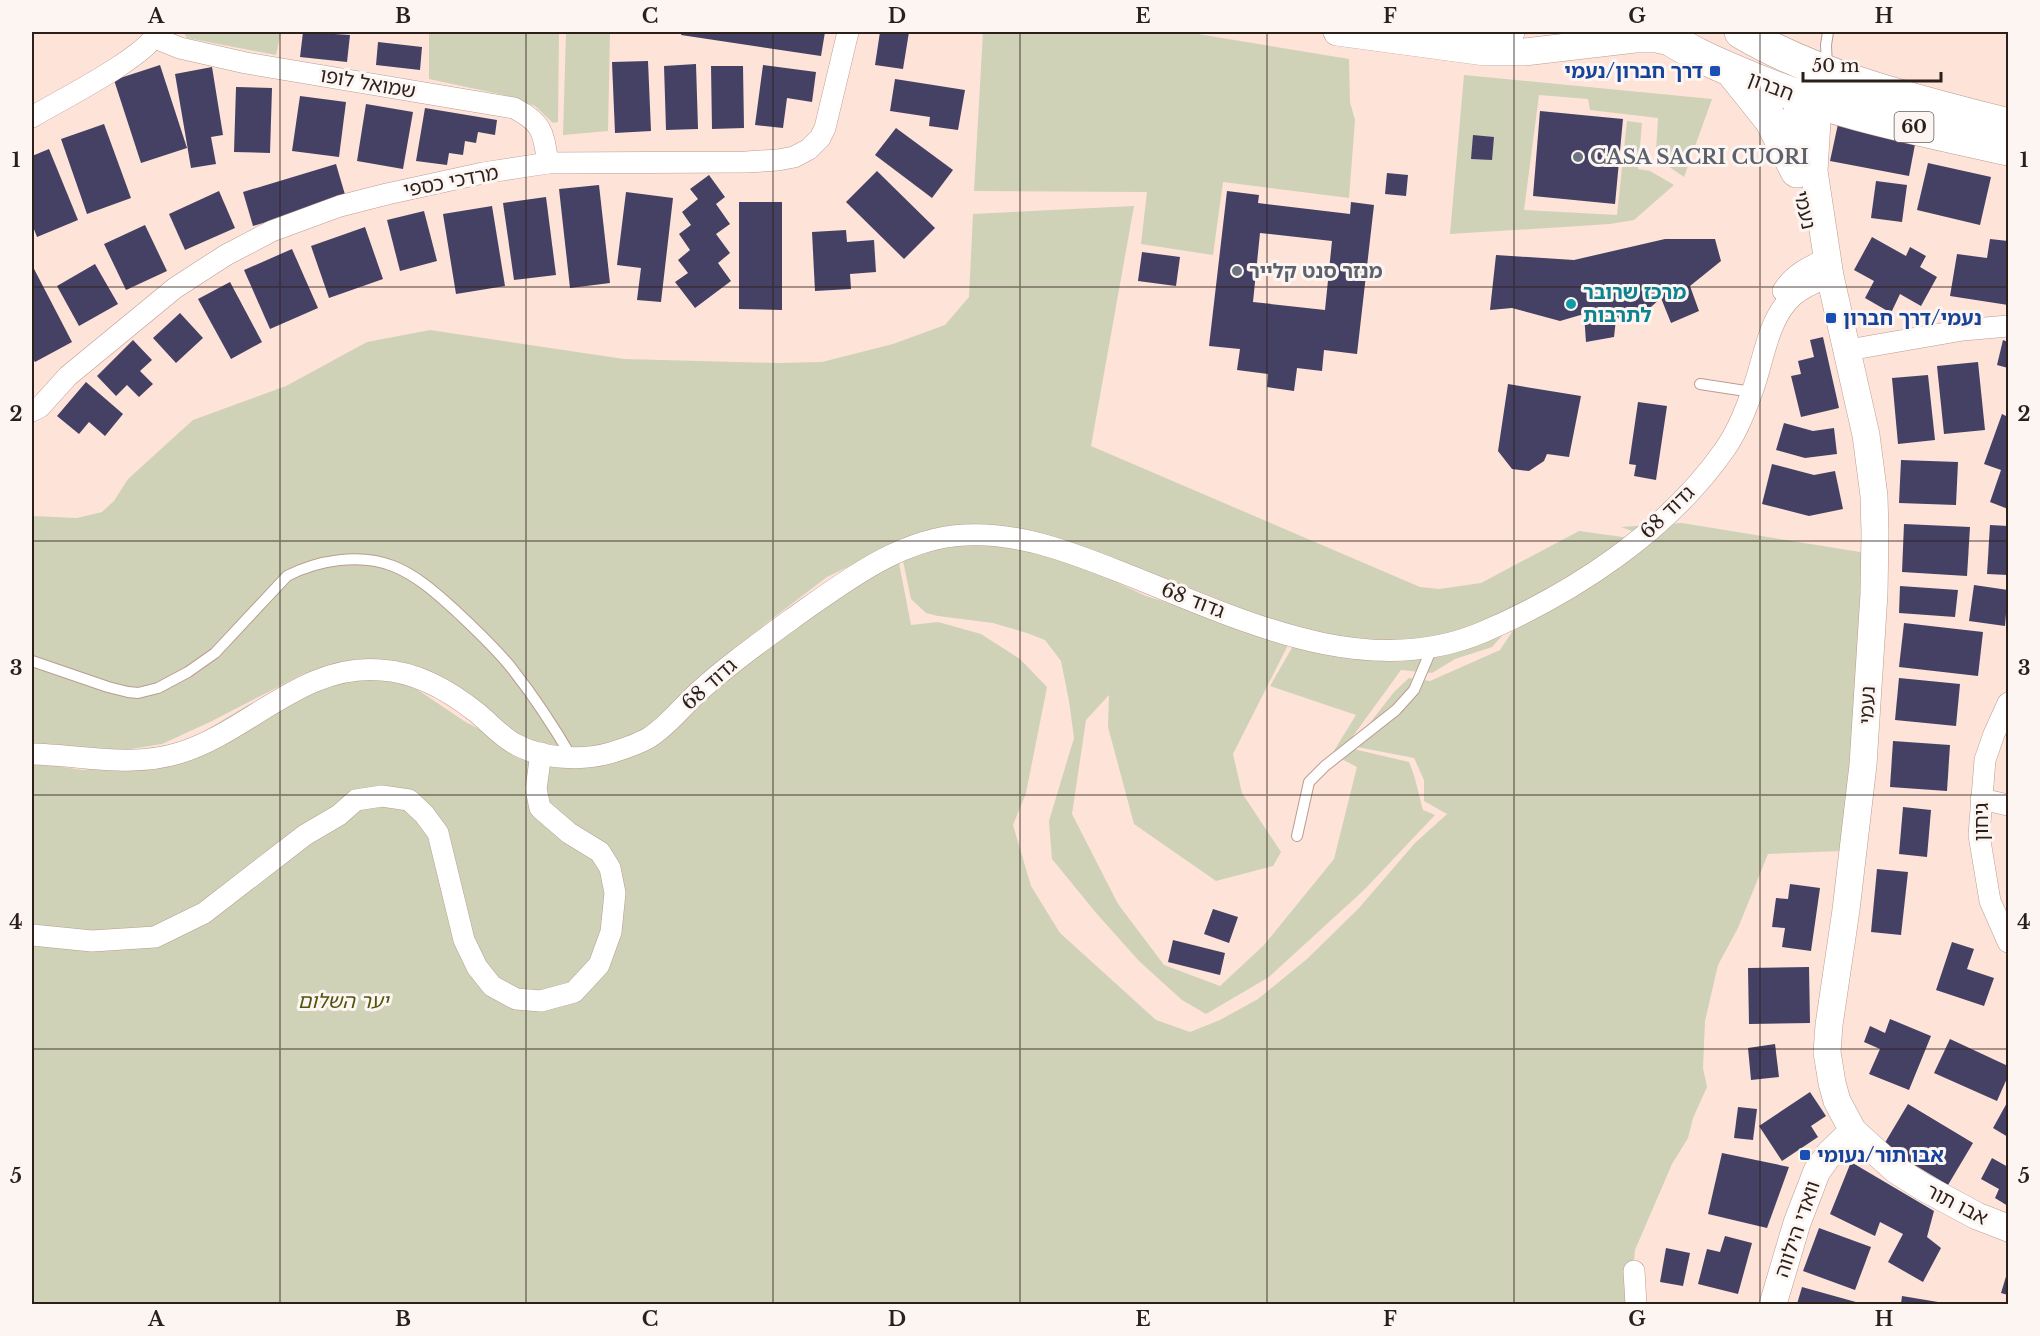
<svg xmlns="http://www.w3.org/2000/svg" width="2040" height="1336" font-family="'Libre Baskerville','Noto Sans Hebrew',serif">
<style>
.green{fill:#cfd2b7}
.building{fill:#454164;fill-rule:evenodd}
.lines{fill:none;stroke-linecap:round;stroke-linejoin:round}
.service-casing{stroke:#bb9c90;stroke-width:12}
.minor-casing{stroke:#bb9c90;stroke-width:22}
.tertiary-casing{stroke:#bb9c90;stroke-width:28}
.trunk-casing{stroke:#bb9c90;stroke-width:34}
.service{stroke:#fff;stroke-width:10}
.minor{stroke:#fff;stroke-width:21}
.tertiary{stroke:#fff;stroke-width:27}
.trunk{stroke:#fff;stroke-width:33}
.grid{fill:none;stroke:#2b1f1a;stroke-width:1.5;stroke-opacity:0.55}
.transit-dot{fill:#1a4fb4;stroke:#fcf5f2;stroke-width:2}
.worship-dot{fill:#6b7280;stroke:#fcf5f2;stroke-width:2}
.culture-dot{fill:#0f9aa8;stroke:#fcf5f2;stroke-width:2}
.labels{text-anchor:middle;stroke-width:6;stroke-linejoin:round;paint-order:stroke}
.shield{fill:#fcf5f2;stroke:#6a5f5b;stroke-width:1.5}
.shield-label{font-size:18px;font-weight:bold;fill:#2b1f1a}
.transit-label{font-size:20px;font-weight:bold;fill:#164399;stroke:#fcf5f2;text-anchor:start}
.street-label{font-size:20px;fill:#2b1f1a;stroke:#fcf5f2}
.worship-label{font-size:20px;font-weight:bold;fill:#5b616d;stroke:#fcf5f2;text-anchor:start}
.culture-label{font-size:20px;font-weight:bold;fill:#0d838f;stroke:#fcf5f2;text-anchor:start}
.park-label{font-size:20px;font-style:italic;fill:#50550d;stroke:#fcf5f2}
.neatline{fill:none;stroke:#2b1f1a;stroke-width:2}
.grid-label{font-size:20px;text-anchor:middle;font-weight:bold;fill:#2b1f1a}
</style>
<rect width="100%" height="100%" fill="#fee3d9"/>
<g class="green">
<path d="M183,32H281L276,55L187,38Z"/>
<path d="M429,32H559L558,122L553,123L535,106L504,95L429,79Z"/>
<path d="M566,32H610L608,131L563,135Z"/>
<path d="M983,32H1186L1349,59L1350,102L1355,120L1349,198L1223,182L1213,255L1141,244L1147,192L974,191Z"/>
<path d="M1464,75L1712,99L1684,177L1665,164L1656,151L1658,118L1590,110L1588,99L1539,95L1524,210L1617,215L1627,121L1642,123L1638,169L1650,171L1674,185L1634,220L1610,224L1450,234Z"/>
<path d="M1134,206L1091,446L1420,587L1439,589L1481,583L1579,531L1637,539L1535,599L1492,647L1455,659L1432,673L1401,670L1345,747L1409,762C1416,778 1418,793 1423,810L1435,815L1364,890L1269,977L1206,1014L1182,1000L1140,962L1097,914L1052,859L1049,821L1074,738L1069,701L1061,661L1045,640L1027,633L993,623L938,616L926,613L911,599L903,561L971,538L1018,548L1077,564L1146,596L1290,641L1233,754L1242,793L1281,852L1273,866L1216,881L1134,824L1108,727L1109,695L1086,720L1072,814L1118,904L1164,965L1220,986L1264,945L1334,859L1357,767L1332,754L1356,715L1270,686L1301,632L1132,565L970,527H940L895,544L827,577L735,647L656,723L620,740L594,747L549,749L529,741L442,679L344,665L303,674L210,722L162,744L125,750L32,748V516L77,518L102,512L114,501L128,479L193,420L286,386L367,342L430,330L624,359L778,363L822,362L893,344L945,325L969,297L973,214Z"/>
<path d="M1682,523L1866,553L1871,568L1841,851L1768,854L1738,928L1718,965L1705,1021L1703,1068L1707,1087L1693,1118L1688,1138L1672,1164L1635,1250L1630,1304H32V762L82,770L149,760L198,735L248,705L309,678L366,666L415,688L464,721L543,763L627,759L646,746L742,663L898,558L911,625L938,622L981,634L1020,659L1047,687L1026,793L1013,825L1031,886L1060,933L1156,1020L1190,1032L1220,1020L1258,999L1307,959L1359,908L1415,843L1447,814L1424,801V780L1414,758L1352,746L1394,692L1409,678L1430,681L1500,650L1512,632L1654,539L1621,527Z"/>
</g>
<g class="building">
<path d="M303,32L350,35L347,62L300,57Z"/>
<path d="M682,32H825L821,56L681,35Z"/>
<path d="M880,32H909L903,69L875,65Z"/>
<path d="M378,42L422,47L420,70L376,65Z"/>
<path d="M648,61L651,131L615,133L612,62Z"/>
<path d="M696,64L698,129L666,130L664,66Z"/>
<path d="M160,65L187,148L141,163L114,80Z"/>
<path d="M763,65L816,72L812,102L787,98L783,128L755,125Z"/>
<path d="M711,66H743L744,128L712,129Z"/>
<path d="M212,67L223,135L211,137L216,164L191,168L175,74Z"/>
<path d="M895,79L965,90L958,130L929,126L930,117L890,111Z"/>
<path d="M236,87L272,88L270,153L234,152Z"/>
<path d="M300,96L346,102L339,157L292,151Z"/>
<path d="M366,104L413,112L403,169L357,161Z"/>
<path d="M425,108L497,120L495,135L478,132L476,143L465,141L463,155L449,153L447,165L416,161Z"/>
<path d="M1540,111L1623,119L1615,204L1533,196Z"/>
<path d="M104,124L131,198L87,214L61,139Z"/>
<path d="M1838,124L1916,139L1909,176L1830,161Z"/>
<path d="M896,128L953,170L932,198L875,155Z"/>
<path d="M1473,135L1494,137L1492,160L1471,159Z"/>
<path d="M49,149L78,220L37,237L32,224V156Z"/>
<path d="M1928,163L1991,177L1980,225L1917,210Z"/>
<path d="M336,164L346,198L253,226L243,192Z"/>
<path d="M877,171L935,228L904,259L846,202Z"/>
<path d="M1387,173L1408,175L1406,196L1385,194Z"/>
<path d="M709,175L725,197L716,204L730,224L716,234L730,253L718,263L731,281L695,308L675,282L688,273L678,260L690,250L679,234L691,225L682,212L698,199L690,189Z"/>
<path d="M1876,181L1907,185L1902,222L1871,218Z"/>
<path d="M599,185L610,283L570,288L559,189Z"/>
<path d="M219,191L235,228L185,250L169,214Z"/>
<path d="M1227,191L1259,195L1258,203L1350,214L1351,202L1374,205L1357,354L1324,350L1322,371L1297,368L1294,391L1267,387L1268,374L1237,370L1240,349L1209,346ZM1260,233L1332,241L1325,310L1253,302Z"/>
<path d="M626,192L673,198L661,302L637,300L641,268L617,265Z"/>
<path d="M546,197L556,275L514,280L503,203Z"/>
<path d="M739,202H782V310L739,309Z"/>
<path d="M492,206L505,286L456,294L443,214Z"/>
<path d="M424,211L437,261L400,271L387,220Z"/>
<path d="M145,225L167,271L126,290L104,244Z"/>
<path d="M365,227L383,279L329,298L311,246Z"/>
<path d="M846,230L847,242L874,240L876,272L850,274L851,289L815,291L812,232Z"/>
<path d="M1872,237L1906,256L1910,247L1926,256L1920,267L1937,277L1921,306L1900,294L1891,313L1865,298L1874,281L1854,270Z"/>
<path d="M1665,239H1715L1721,261L1690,286L1699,311L1671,323L1661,298L1642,315L1616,319L1614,337L1586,342L1584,314L1560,321L1512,308L1490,310L1496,255L1574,260Z"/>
<path d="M1990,239L2008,241V305L1950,296L1957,254L1987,258Z"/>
<path d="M292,249L318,308L270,329L244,270Z"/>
<path d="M1142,252L1180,257L1176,286L1138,281Z"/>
<path d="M95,264L118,304L79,326L57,286Z"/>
<path d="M32,265L72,342L35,362L32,357Z"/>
<path d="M230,282L262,342L231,359L198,299Z"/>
<path d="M180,313L203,338L176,363L153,338Z"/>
<path d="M1823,337L1839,408L1801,417L1791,376L1801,374L1798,361L1814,357L1810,340Z"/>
<path d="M133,340L152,360L140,371L153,384L139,397L127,385L116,396L97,376Z"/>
<path d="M2003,340L2008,342V368L1997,365Z"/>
<path d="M1978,362L1985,430L1944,434L1937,366Z"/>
<path d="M1928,375L1935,440L1898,444L1892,378Z"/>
<path d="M86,382L123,414L105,436L89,422L79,434L57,416Z"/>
<path d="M1508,384L1581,396L1569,457L1547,454L1544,461L1529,471L1512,469L1498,451Z"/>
<path d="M1638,402L1667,406L1656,480L1634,476L1636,465L1629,464Z"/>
<path d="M2002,414L2008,417V509L1990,502L2001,470L1984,464Z"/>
<path d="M1784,423L1813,431L1834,428L1837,454L1805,458L1776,450Z"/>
<path d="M1901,460L1958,462L1956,505L1899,503Z"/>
<path d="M1772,464L1814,475L1835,471L1843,509L1809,516L1762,504Z"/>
<path d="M1904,524L1970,527L1967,576L1902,572Z"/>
<path d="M1990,525L2008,526V575L1987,574Z"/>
<path d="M1974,585L2008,590L2005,626L1969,621Z"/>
<path d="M1900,586L1958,590L1955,617L1899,613Z"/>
<path d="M1904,623L1983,632L1978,676L1899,667Z"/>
<path d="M1899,678L1960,684L1956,726L1895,720Z"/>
<path d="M1893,741L1950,745L1947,791L1890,787Z"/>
<path d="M1903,807L1931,810L1927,857L1899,854Z"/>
<path d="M1877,869L1908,872L1901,935L1871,932Z"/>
<path d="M1790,884L1820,888L1811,951L1782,947L1785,928L1772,927L1776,898L1788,899Z"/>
<path d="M1213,909L1238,917L1229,943L1204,934Z"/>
<path d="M1173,940L1225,953L1220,975L1168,962Z"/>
<path d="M1952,942L1974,949L1967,969L1994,978L1984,1006L1936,990Z"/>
<path d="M1809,967L1810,1023L1749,1024L1748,968Z"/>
<path d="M1890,1019L1931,1036L1909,1090L1869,1074L1880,1049L1864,1042L1870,1026L1885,1033Z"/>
<path d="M1950,1039L2008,1066V1076L1997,1101L1934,1073Z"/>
<path d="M1775,1044L1779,1077L1751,1080L1748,1048Z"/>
<path d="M1810,1092L1826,1116L1811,1126L1818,1137L1782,1161L1759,1126Z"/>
<path d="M2008,1101V1137L1993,1128Z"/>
<path d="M1908,1104L1973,1143L1948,1185L1883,1146Z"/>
<path d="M1738,1107L1757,1109L1753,1140L1734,1138Z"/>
<path d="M1722,1153L1789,1167L1767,1228L1708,1214Z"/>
<path d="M1992,1158L2008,1167V1206L1995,1198L1999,1189L1981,1179Z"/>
<path d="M1851,1162L1934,1211L1927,1237L1941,1248L1923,1282L1888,1262L1903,1234L1880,1222L1875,1236L1830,1214Z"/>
<path d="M1819,1228L1871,1247L1855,1290L1803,1271Z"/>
<path d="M1725,1236L1752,1243L1738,1294L1698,1284L1707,1249L1720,1252Z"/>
<path d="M1666,1248L1690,1253L1683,1286L1660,1282Z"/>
<path d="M2008,1270V1295L2001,1293Z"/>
<path d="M1802,1287L1863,1304H1797Z"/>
<path d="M1902,1296L1944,1303L1943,1304H1901Z"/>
</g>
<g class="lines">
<defs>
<g id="service">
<path d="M1827,68L1826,45L1828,32"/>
<path d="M1700,384L1752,392"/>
<path d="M32,661L108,687L128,692L138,693L158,688L188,672L215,653L287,576C318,560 360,553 393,566C418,576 437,594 456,611C476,630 497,649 513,670C535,698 554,727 572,758"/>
<path d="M1297,836L1309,782L1325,766L1396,710L1414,690L1432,648"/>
</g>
<g id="minor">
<path d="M155,38L180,48L246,63L514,108C543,123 543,132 548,163"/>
<path d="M32,117C62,99 143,59 158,32"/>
<path d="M1783,291C1793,274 1811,266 1828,258"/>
<path d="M1848,350L1963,330L2008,326"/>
<path d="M32,411L40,407L68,376L175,288L226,255L272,231L340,206L387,194L483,173L548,163L746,162L778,160L794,157L809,149L820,138L825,128L848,32"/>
<path d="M2008,703L1994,734L1985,760L1979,835L1990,901L2008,942"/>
<path d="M32,754C80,755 131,768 179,753C249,732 302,663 381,670C417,672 448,690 476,712C490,723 501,737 517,745C544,759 582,761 610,753C623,749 639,744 650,737C670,724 685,703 704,687C733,661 764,639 796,616C847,580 901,538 965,535C1018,532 1070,552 1118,571C1232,615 1362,684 1483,632C1574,593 1668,531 1725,449C1737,432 1745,412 1752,392C1764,361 1767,319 1793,296C1804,286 1817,282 1830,276"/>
<path d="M1981,799L2008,805"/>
<path d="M32,935L92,941L155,937L204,913L305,835L339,815L356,800L382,796L409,800L424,814L438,833L464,940L477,967L492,986L516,999L541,1001L574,992L599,965L611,932L615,893L610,868L600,852L569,833L540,808L536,789L541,753"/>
<path d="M1634,1271L1636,1304"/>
</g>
<g id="tertiary">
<path d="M1337,32L1485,52H1524L1635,39H1657L1675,43"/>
<path d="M1458,33L1483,35L1511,32"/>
<path d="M1824,84L1817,121L1814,171L1830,276L1866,435L1874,496L1875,533L1874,594L1863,765L1846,910L1829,1025L1827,1052L1832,1083L1837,1101L1853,1131L1896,1170L1923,1187L1977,1216L2008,1228"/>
<path d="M1796,167C1794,139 1791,101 1813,81"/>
<path d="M1773,1304L1797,1223L1817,1171L1830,1153L1853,1131"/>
</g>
<g id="trunk">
<path d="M1660,32C1685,50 1712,62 1741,74C1826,111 1918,129 2008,149"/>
<path d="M1741,32C1821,79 1919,102 2008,125"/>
<path d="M1735,75L1771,120L1797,171"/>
</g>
</defs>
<use href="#service" class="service-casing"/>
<use href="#minor" class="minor-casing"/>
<use href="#tertiary" class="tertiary-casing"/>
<use href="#trunk" class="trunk-casing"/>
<use href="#service" class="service"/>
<use href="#minor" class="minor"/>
<use href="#tertiary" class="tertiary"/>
<use href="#trunk" class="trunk"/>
</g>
<path class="grid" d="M280,32V1304M526,32V1304M773,32V1304M1020,32V1304M1267,32V1304M1514,32V1304M1760,32V1304M32,287H2008M32,541H2008M32,795H2008M32,1049H2008"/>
<g class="transit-dot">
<rect x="1709" y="65" width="12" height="12" rx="3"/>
<rect x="1825" y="312" width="12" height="12" rx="3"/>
<rect x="1799" y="1149" width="12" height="12" rx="3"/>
</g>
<g class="worship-dot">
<circle cx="1578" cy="157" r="6"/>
<circle cx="1237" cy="271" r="6"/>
</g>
<circle class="culture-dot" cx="1571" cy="304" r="6"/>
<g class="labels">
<rect class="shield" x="1894.5" y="112" width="39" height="30" rx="4.5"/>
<g class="shield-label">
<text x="1914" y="133">60</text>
</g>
<g class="transit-label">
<text x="1703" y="78" text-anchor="end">דרך חברון/נעמי</text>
<text x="1843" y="325">נעמי/דרך חברון</text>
<text x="1817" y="1162">אבו תור/נעומי</text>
</g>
<g class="street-label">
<text transform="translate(368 83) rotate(10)" y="7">שמואל לופו</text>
<text transform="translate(1771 86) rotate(21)" y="7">חברון</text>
<text transform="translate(451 181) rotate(-11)" y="7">מרדכי כספי</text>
<text transform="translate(1805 210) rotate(77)" y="7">נעמי</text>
<text transform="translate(1667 512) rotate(-44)" y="7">גדוד 68</text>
<text transform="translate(1193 600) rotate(21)" y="7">גדוד 68</text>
<text transform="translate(709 684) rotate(-42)" y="7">גדוד 68</text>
<text transform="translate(1867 705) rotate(-87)" y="7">נעמי</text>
<text transform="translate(1981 822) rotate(-90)" y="7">גיחון</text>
<text transform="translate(1957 1204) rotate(27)" y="7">אבו תור</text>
<text transform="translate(1797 1229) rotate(-71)" y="7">וואדי הילווה</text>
</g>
<g class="worship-label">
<text x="1590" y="164">CASA SACRI CUORI</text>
<text x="1249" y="278">מנזר סנט קלייר</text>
</g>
<g class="culture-label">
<text x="1583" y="299">מרכז שרובר<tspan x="1583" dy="23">לתרבות</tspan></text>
</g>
<g class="park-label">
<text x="343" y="1008">יער השלום</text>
</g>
</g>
<rect width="2040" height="1336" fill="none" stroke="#fcf5f2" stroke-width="66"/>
<path d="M1803 72v9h138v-9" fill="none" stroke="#2b1f1a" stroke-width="3"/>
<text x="1812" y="72" font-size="18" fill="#2b1f1a" stroke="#fcf5f2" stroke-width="4.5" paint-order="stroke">50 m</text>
<rect x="33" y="33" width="1974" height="1270" class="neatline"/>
<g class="grid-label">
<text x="156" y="23">A</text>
<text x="403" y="23">B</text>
<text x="650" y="23">C</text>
<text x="897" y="23">D</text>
<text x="1143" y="23">E</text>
<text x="1390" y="23">F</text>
<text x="1637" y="23">G</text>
<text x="1884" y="23">H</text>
<text x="16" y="167">1</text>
<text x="2024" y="167">1</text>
<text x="16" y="421">2</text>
<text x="2024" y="421">2</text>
<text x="16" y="675">3</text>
<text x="2024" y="675">3</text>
<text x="16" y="929">4</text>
<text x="2024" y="929">4</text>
<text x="16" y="1183">5</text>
<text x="2024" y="1183">5</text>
<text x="156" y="1326">A</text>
<text x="403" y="1326">B</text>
<text x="650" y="1326">C</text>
<text x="897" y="1326">D</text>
<text x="1143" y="1326">E</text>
<text x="1390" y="1326">F</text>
<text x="1637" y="1326">G</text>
<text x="1884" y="1326">H</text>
</g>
</svg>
